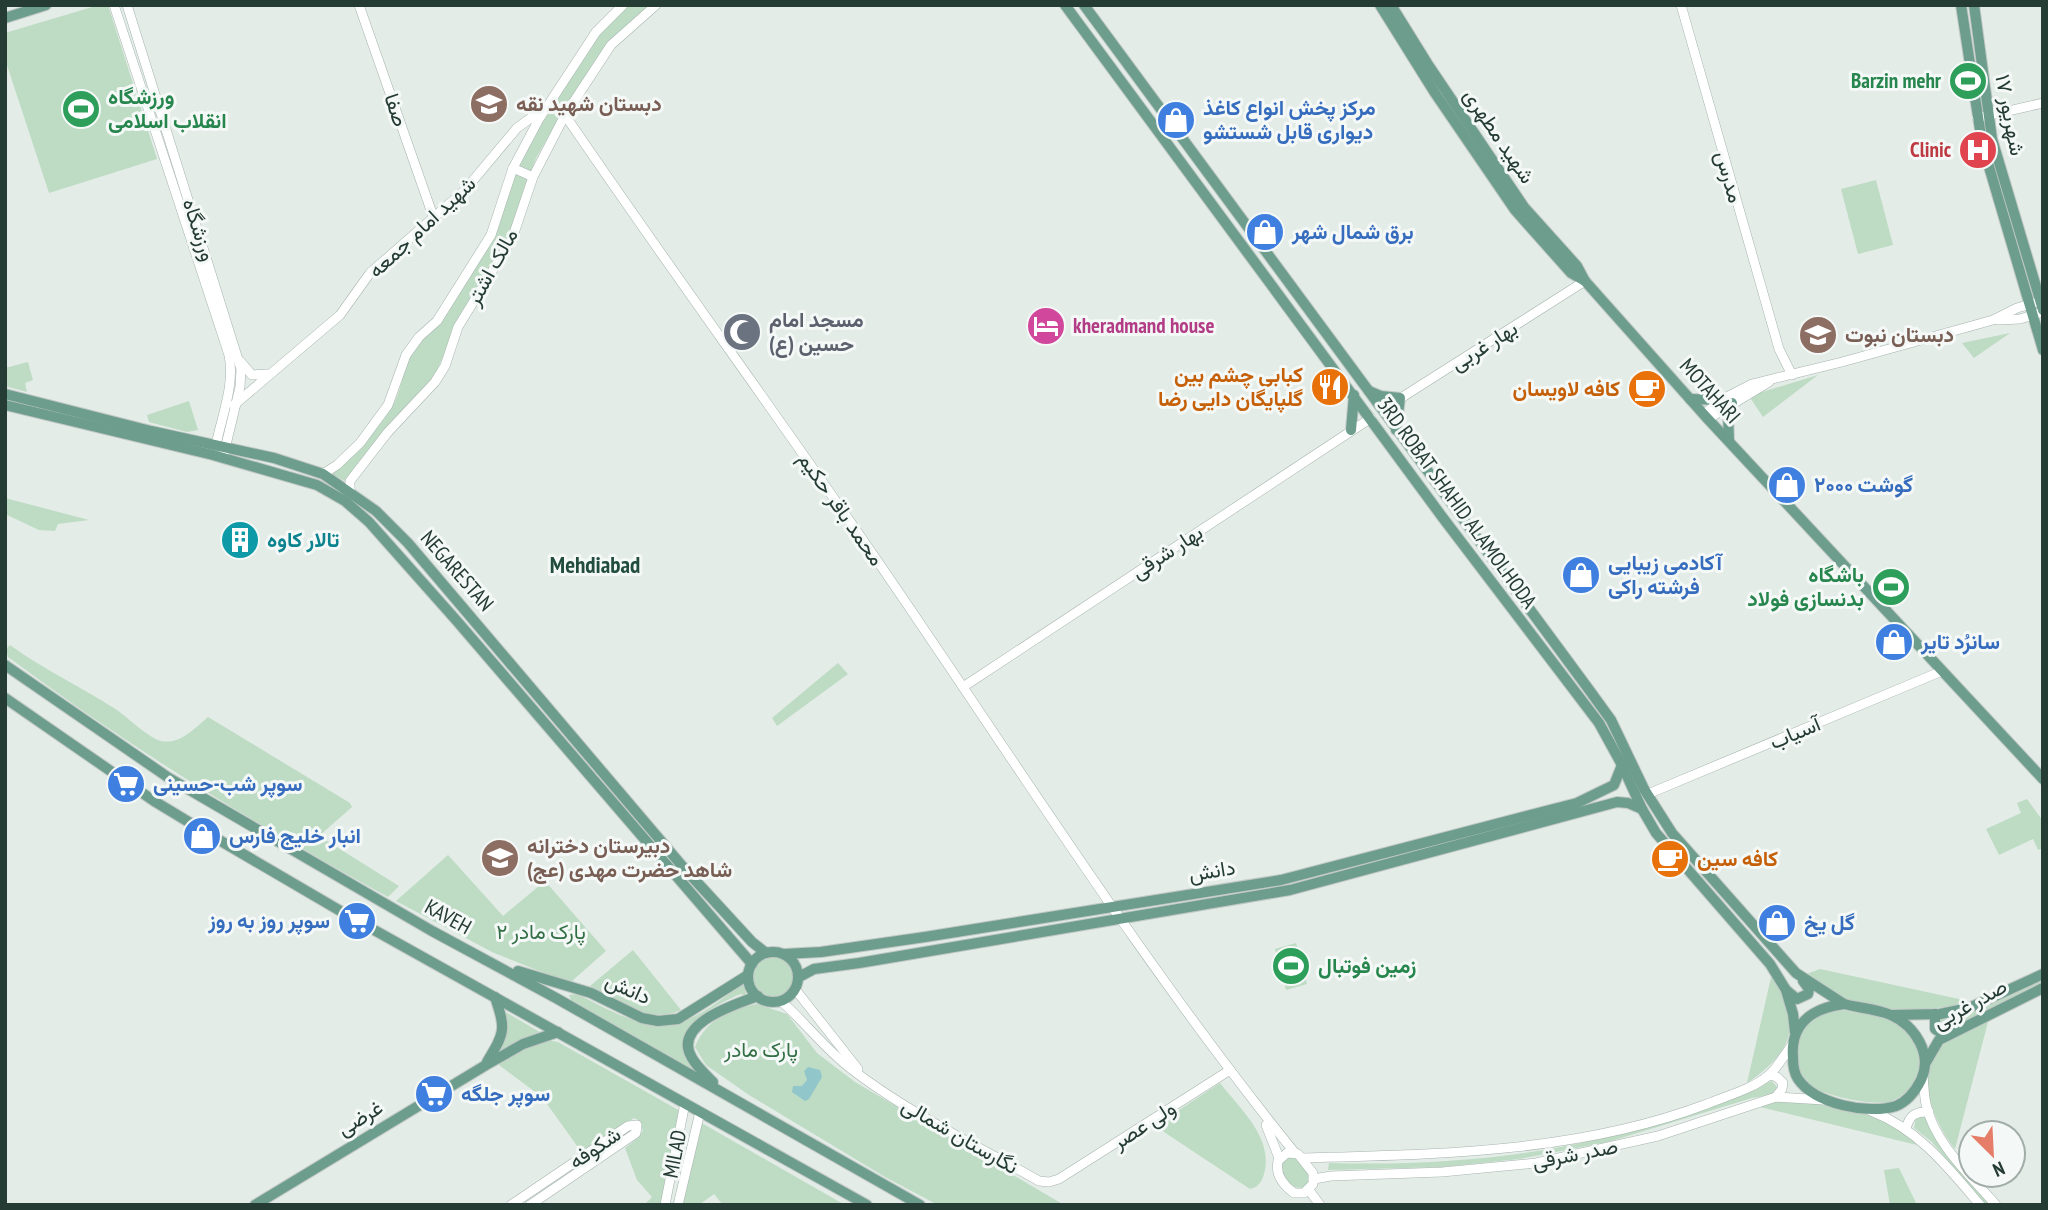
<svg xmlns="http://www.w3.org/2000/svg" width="2048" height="1210" font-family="'PT Sans Narrow',Vazirmatn,sans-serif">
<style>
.green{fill:#bedbc4}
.water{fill:#91c7cb}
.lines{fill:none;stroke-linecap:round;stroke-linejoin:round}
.minor-casing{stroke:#a6b4ae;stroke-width:10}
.major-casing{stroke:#c2c8c6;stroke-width:12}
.minor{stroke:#fff;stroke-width:9}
.major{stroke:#6c9d8d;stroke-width:10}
.labels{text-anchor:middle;stroke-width:6;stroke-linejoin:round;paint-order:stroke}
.leisure-label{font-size:21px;font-weight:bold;fill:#27864d;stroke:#f4f8f6;text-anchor:end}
.education-label{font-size:21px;font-weight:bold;fill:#785e54;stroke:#f4f8f6;text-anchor:start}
.shop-label{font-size:21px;font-weight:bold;fill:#366cbe;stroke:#f4f8f6;text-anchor:start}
.street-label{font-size:21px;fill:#253c34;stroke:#f4f8f6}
.health-label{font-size:21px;font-weight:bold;fill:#be3a42;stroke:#f4f8f6;text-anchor:end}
.worship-label{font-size:21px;font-weight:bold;fill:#5b616d;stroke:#f4f8f6;text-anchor:start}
.hotel-label{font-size:21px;font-weight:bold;fill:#b23c85;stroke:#f4f8f6;text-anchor:start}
.food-label{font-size:21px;font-weight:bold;fill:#c56008;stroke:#f4f8f6;text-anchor:end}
.culture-label{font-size:21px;font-weight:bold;fill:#0d838f;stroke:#f4f8f6;text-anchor:start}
.park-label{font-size:21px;fill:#336f45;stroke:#f4f8f6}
.neighbourhood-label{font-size:23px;font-weight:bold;fill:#224c3e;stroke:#f4f8f6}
</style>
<rect width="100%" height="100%" fill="#e3ece7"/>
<g class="green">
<path d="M99,5H108L157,159L49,193L5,59V33Z"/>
<path d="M628,5H649L609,41L561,115L536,158L508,238L453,328L447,348L433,379L345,481L330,473C351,453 377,433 392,407C402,391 402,371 410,354L473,269L527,145L600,32Z"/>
<path d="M1876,180L1893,245L1858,254L1841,189Z"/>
<path d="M2010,333L1974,358L1962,343Z"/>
<path d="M28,362L33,380L25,383L27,392L5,386V368Z"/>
<path d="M1818,375L1763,417L1749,396Z"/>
<path d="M189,401L198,430L187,432L149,422L147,415Z"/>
<path d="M5,498L89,520L58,524L55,531L39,530L5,514Z"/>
<path d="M10,645C44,670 82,687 117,710C128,718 149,738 161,741C180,745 195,728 208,717L350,803L352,807L319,836L399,886L388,897C256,825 129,747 8,657L6,649Z"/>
<path d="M838,663L848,674L777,726L772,718Z"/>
<path d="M2027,799L2043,821V848L2038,850L2033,839L1999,855L1986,829L2021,813L2017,803Z"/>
<path d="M448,855L503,916L545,881L606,951L572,981L559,979L492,952L396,901Z"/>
<path d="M1296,943L1307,984L1286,990L1275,949Z"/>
<path d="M633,950L681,1010C649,1025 617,1002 590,986Z"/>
<circle cx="773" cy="977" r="20"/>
<path d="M1820,969L1973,1002C1930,1011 1889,1015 1847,1001C1832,996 1817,984 1804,975Z"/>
<path d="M1772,973C1801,1025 1796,1049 1747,1083Z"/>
<path d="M2043,978V983L1946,1031H1943L1938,1024L1941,1019L1968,1013Z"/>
<path d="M743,984L747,996L741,994C725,1000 681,1022 684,1042C685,1052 694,1064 699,1073L571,1000L569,995L577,994C608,1009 645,1033 681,1022C703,1015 724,997 743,984Z"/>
<path d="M757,1004L787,1014L817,1053L855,1082L1064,1205H938L885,1177L749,1095L706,1065L695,1047C705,1021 730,1008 757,1004Z"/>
<path d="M1836,1009C1855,1013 1882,1014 1898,1024C1929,1043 1925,1087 1892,1101C1877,1107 1823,1096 1810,1085C1790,1068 1792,1035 1811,1019C1817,1014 1829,1012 1836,1009Z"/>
<path d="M502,1010L543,1034L494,1056Z"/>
<path d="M1989,1018L1955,1149C1934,1122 1913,1075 1942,1046C1954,1033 1974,1026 1989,1018Z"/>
<path d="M546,1040L558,1042L680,1111L663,1205L646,1203L652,1197L637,1180L625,1148L639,1137L643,1130L638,1120L634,1118L584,1150H580L542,1097L499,1065L501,1060Z"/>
<path d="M1772,1081L1778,1088L1770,1095L1752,1098L1608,1142L1519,1159L1443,1167L1328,1170L1329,1163C1434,1166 1541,1157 1642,1128C1686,1116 1727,1093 1772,1081Z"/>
<path d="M1220,1083C1240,1109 1274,1138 1264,1174C1262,1182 1258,1187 1250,1189L1155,1126Z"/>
<path d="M1779,1101C1816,1103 1871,1106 1902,1129C1907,1134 1912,1140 1917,1145L1760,1107Z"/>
<path d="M1925,1116L1928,1121L1991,1205H1985L1932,1142L1914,1128L1916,1117Z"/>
<path d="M700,1122L845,1205H723L714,1194L699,1205H681Z"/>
<path d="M1287,1158H1297L1309,1171V1185C1294,1193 1286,1183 1281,1169L1283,1162Z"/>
<path d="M1899,1168L1917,1205H1890L1884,1170Z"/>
</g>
<path class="water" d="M808,1067L820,1070L822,1077L809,1099L805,1101L792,1092L793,1086H802L807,1080L804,1071Z"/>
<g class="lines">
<defs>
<g id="minor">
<path d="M114,5L229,355C235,385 222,415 216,445"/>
<path d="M127,5L241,369L240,387L224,453"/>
<path d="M359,5L433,216"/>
<path d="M1681,5L1779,349L1792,375"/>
<path d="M565,115C674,275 789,431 898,591C1027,780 1151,975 1295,1153"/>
<path d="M1977,118L2043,103"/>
<path d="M513,168L533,177"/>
<path d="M1998,320L2020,319L2043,312"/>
<path d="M240,361L252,375L267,374"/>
<path d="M1769,382L1713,416L1706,417L1708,411L1721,400L1752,384L1842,362L1993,320L2017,308L2034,303"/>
<path d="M234,405L340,315L370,273L465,190L517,128L543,109"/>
<path d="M1382,410L1585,281"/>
<path d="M323,474L337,465L360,443L388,405L406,355L419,337L437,321L491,235L513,168L539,119L596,32L623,5"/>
<path d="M350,492V481L388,432L435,382L445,366L458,327L512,239L533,177L565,115L611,45L656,5"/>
<path d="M963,687L1371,418"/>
<path d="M1648,794L1942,671"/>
<path d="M795,989L858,1069"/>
<path d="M781,1001C805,1022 824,1048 850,1068C908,1113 976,1145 1039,1181L1049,1182L1059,1179L1230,1070"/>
<path d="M1769,1075L1777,1077L1783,1083L1782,1089L1776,1097"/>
<path d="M1923,1076C1924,1085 1924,1095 1926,1104C1934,1143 1971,1176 1996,1205"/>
<path d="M1871,1111C1918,1129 1948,1167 1980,1205"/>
<path d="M1266,1125L1279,1158"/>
<path d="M1906,1129C1909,1116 1915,1111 1929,1112"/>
<path d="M1287,1153L1298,1154L1313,1173V1184L1304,1193H1294C1283,1185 1275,1175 1278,1161Z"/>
<path d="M1303,1158C1440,1154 1577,1153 1707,1104C1726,1096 1753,1089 1769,1075C1778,1067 1784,1055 1792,1045"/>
<path d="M1314,1179L1331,1176L1442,1172L1536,1163L1658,1136L1776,1097L1824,1100"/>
<path d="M1309,1190L1320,1205"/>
<path d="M511,1205L628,1126L637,1125L636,1133L530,1205"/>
<path d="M665,1205L685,1103"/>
<path d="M678,1205L700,1112"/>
</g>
<g id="major">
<path d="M1065,5L1443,518L1599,723L1622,765L1642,809L1656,833L1770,964L1786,990L1793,1014L1795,1032"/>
<path d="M1084,5L1590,691L1611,720L1644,789L1672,833L1796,973L1844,1004"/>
<path d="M1380,5L1435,93L1515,210L1571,273L1585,281"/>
<path d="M1391,5L1427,63L1524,207L1577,266L1585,281L1706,417L2043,779"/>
<path d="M1961,5L1982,143L2043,350"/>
<path d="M1974,5L1992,139L2043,310"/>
<path d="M5,18L46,5"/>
<path d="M1369,391L1381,396L1400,398L1396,430"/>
<path d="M5,394L151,431L274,458L323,474L376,511L408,543L683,867L752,942L766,953"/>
<path d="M1690,399L1721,400"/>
<path d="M5,405L213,455L317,485L345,501L369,522L456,620L752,964"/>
<path d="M1351,430L1354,395"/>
<path d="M1729,441L1728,414L1732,403"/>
<path d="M5,665L169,778L432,931L556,998L920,1205"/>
<path d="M5,698L154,801L202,830L349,916L867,1205"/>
<circle cx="773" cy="977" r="25"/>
<path d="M784,954L821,952L925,937L1281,880L1577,803L1614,785L1622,765"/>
<path d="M518,971L591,993L642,1018L658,1021L678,1019L748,975"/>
<path d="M799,977L814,969L859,963L1290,890L1617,802L1628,803L1642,809"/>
<path d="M1786,990L1797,999L1808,994L1809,989L1803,981"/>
<path d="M1844,1004C1859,1008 1877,1009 1891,1015C1915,1026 1933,1054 1921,1080C1915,1092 1908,1101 1896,1106C1868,1115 1815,1104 1798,1079C1794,1073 1793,1065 1793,1058C1790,1024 1812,1008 1844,1004Z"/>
<path d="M1935,1014V1029L1946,1036"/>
<path d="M1891,1015L1940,1014L1969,1008L2043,974"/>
<path d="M487,1062C505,1032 506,1030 495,997"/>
<path d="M1925,1064L1939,1040L2043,988"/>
<path d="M713,1082C706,1075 697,1067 692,1058C671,1024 736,1004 758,996"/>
<path d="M255,1205L486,1065L523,1044L558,1032"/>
</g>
</defs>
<use href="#minor" class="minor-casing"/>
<use href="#major" class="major-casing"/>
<use href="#minor" class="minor"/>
<use href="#major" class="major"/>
</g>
<defs>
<symbol id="stadium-disc" viewBox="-11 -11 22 22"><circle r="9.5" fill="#2e9e5b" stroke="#f4f8f6"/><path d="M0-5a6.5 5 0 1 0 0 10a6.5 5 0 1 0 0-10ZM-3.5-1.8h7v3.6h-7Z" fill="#fff"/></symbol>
<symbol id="school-disc" viewBox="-11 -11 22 22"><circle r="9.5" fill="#8d6e63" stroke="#f4f8f6"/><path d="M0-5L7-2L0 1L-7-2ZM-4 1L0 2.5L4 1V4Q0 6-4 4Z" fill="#fff"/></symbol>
<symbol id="shop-disc" viewBox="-11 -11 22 22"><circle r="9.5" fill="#3f7fe0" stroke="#f4f8f6"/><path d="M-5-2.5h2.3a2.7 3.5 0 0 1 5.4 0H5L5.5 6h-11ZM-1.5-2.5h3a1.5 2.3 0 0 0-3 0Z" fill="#fff"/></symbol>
<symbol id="hospital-disc" viewBox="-11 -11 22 22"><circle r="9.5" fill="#e0444e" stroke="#f4f8f6"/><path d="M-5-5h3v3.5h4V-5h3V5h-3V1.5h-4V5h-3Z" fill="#fff"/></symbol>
<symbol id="hotel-disc" viewBox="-11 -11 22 22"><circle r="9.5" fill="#d1479c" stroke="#f4f8f6"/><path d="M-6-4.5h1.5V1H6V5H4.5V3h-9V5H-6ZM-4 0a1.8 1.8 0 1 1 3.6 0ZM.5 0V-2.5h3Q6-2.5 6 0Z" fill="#fff"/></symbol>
<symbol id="mosque-disc" viewBox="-11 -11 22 22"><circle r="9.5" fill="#6b7280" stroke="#f4f8f6"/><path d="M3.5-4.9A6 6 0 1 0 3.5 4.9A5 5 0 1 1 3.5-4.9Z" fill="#fff"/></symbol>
<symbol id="restaurant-disc" viewBox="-11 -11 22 22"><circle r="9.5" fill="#e8710a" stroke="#f4f8f6"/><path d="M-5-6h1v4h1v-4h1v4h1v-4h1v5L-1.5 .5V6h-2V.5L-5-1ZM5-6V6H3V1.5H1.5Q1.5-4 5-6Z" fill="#fff"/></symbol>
<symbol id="cafe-disc" viewBox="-11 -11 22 22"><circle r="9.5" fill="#e8710a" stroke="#f4f8f6"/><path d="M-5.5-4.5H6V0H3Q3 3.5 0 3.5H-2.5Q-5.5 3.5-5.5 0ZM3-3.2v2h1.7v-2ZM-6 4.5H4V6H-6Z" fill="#fff"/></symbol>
<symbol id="building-disc" viewBox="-11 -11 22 22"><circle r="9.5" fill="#0f9aa8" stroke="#f4f8f6"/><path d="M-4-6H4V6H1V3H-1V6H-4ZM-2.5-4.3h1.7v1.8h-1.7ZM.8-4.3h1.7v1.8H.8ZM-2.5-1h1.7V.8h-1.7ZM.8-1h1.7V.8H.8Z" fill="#fff"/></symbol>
<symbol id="supermarket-disc" viewBox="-11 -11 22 22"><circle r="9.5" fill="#3f7fe0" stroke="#f4f8f6"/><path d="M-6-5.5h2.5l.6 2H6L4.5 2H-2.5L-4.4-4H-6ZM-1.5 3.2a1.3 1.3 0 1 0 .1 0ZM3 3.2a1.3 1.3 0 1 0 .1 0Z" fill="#fff"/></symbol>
</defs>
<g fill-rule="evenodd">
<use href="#stadium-disc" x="1946" y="59" width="44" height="44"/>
<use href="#school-disc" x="467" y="82" width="44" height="44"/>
<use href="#stadium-disc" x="59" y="87" width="44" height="44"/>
<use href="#shop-disc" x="1154" y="98" width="44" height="44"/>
<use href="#hospital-disc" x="1956" y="128" width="44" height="44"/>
<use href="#shop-disc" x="1243" y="210" width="44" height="44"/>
<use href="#hotel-disc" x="1024" y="304" width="44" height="44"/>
<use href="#mosque-disc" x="720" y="310" width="44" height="44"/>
<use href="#school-disc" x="1796" y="313" width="44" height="44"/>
<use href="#restaurant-disc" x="1308" y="365" width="44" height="44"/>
<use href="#cafe-disc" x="1625" y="367" width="44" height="44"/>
<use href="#shop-disc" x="1765" y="463" width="44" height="44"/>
<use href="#building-disc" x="218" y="518" width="44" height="44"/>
<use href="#shop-disc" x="1559" y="553" width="44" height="44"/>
<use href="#stadium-disc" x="1869" y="565" width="44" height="44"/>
<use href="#shop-disc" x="1872" y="620" width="44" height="44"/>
<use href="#supermarket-disc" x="104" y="762" width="44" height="44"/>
<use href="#shop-disc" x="180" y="814" width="44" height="44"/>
<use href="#school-disc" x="478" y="836" width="44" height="44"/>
<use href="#cafe-disc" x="1648" y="837" width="44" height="44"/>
<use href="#supermarket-disc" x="335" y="899" width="44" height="44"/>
<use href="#shop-disc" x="1755" y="901" width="44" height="44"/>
<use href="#stadium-disc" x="1269" y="944" width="44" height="44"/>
<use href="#supermarket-disc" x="412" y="1072" width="44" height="44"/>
</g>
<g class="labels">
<g class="leisure-label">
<text x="1941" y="88">Barzin mehr</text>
<text x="108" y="104" text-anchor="start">ورزشگاه<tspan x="108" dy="24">انقلاب اسلامی</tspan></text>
<text x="1864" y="582">باشگاه<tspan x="1864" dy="24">بدنسازی فولاد</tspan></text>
<text x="1318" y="973" text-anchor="start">زمین فوتبال</text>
</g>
<g class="education-label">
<text x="516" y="111">دبستان شهید نقه</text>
<text x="1845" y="342">دبستان نبوت</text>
<text x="527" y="853">دبیرستان دخترانه<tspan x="527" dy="24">شاهد حضرت مهدی (عج)</tspan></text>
</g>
<g class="shop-label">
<text x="1203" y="115">مرکز پخش انواع کاغذ<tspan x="1203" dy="24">دیواری قابل شستشو</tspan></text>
<text x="1292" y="239">برق شمال شهر</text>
<text x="1814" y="492">گوشت ۲۰۰۰</text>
<text x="1608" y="570">آکادمی زیبایی<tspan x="1608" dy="24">فرشته راکی</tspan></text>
<text x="1921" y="649">سانرُد تایر</text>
<text x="153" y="791">سوپر شب-حسینی</text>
<text x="229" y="843">انبار خلیج فارس</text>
<text x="330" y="928" text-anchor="end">سوپر روز به روز</text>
<text x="1804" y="930">گل یخ</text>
<text x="461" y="1101">سوپر جلگه</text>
</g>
<g class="street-label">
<text transform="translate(396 110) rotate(71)" y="7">صفا</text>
<text transform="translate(2010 115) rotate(79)" y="7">۱۷ شهریور</text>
<text transform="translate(1499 136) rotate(56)" y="7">شهید مطهری</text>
<text transform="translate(1729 177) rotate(74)" y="7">مدرس</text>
<text transform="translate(422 227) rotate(-43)" y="7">شهید امام جمعه</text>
<text transform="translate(199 230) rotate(72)" y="7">ورزشگاه</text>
<text transform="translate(492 267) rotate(-61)" y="7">مالک اشتر</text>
<text transform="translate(1484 346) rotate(-32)" y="7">بهار غربی</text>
<text transform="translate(1710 391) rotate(48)" y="7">MOTAHARI</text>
<text transform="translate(1457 503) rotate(54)" y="7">3RD ROBAT SHAHID ALAMOLHODA</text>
<text transform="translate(841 509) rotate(55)" y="7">محمد باقر حکیم</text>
<text transform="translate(1167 552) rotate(-33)" y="7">بهار شرقی</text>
<text transform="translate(457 571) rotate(49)" y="7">NEGARESTAN</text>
<text transform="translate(1795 733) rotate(-23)" y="7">آسیاب</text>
<text transform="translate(1212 871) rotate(-9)" y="7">دانش</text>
<text transform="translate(448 917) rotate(29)" y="7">KAVEH</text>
<text transform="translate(628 989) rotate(24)" y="7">دانش</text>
<text transform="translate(1970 1004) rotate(-29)" y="7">صدر غربی</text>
<text transform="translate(360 1118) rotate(-31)" y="7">غرضی</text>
<text transform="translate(1144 1125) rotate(-33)" y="7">ولی عصر</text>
<text transform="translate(960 1136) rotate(30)" y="7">نگارستان شمالی</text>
<text transform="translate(595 1148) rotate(-34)" y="7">شکوفه</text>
<text transform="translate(675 1154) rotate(-79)" y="7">MILAD</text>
<text transform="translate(1575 1154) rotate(-11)" y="7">صدر شرقی</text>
</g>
<g class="health-label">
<text x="1951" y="157">Clinic</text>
</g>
<g class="worship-label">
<text x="769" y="327">مسجد امام<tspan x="769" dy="24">حسین (ع)</tspan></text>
</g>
<g class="hotel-label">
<text x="1073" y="333">kheradmand house</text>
</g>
<g class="food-label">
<text x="1303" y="382">کبابی چشم بین<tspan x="1303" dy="24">گلپایگان دایی رضا</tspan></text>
<text x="1620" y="396">کافه لاویسان</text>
<text x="1697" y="866" text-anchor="start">کافه سین</text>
</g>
<g class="culture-label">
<text x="267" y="547">تالار کاوه</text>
</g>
<g class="park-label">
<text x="541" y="939">پارک مادر ۲</text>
<text x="761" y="1057">پارک مادر</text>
</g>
<g class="neighbourhood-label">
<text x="595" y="573">Mehdiabad</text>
</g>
</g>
<rect width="2048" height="1210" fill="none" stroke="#253c34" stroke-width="14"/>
<g transform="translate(1992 1154) rotate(156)"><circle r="33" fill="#f4f8f6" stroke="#a1ada8" stroke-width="2"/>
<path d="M0-5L12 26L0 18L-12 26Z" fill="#e57d68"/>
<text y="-10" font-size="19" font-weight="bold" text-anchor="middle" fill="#253c34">N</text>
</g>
</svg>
